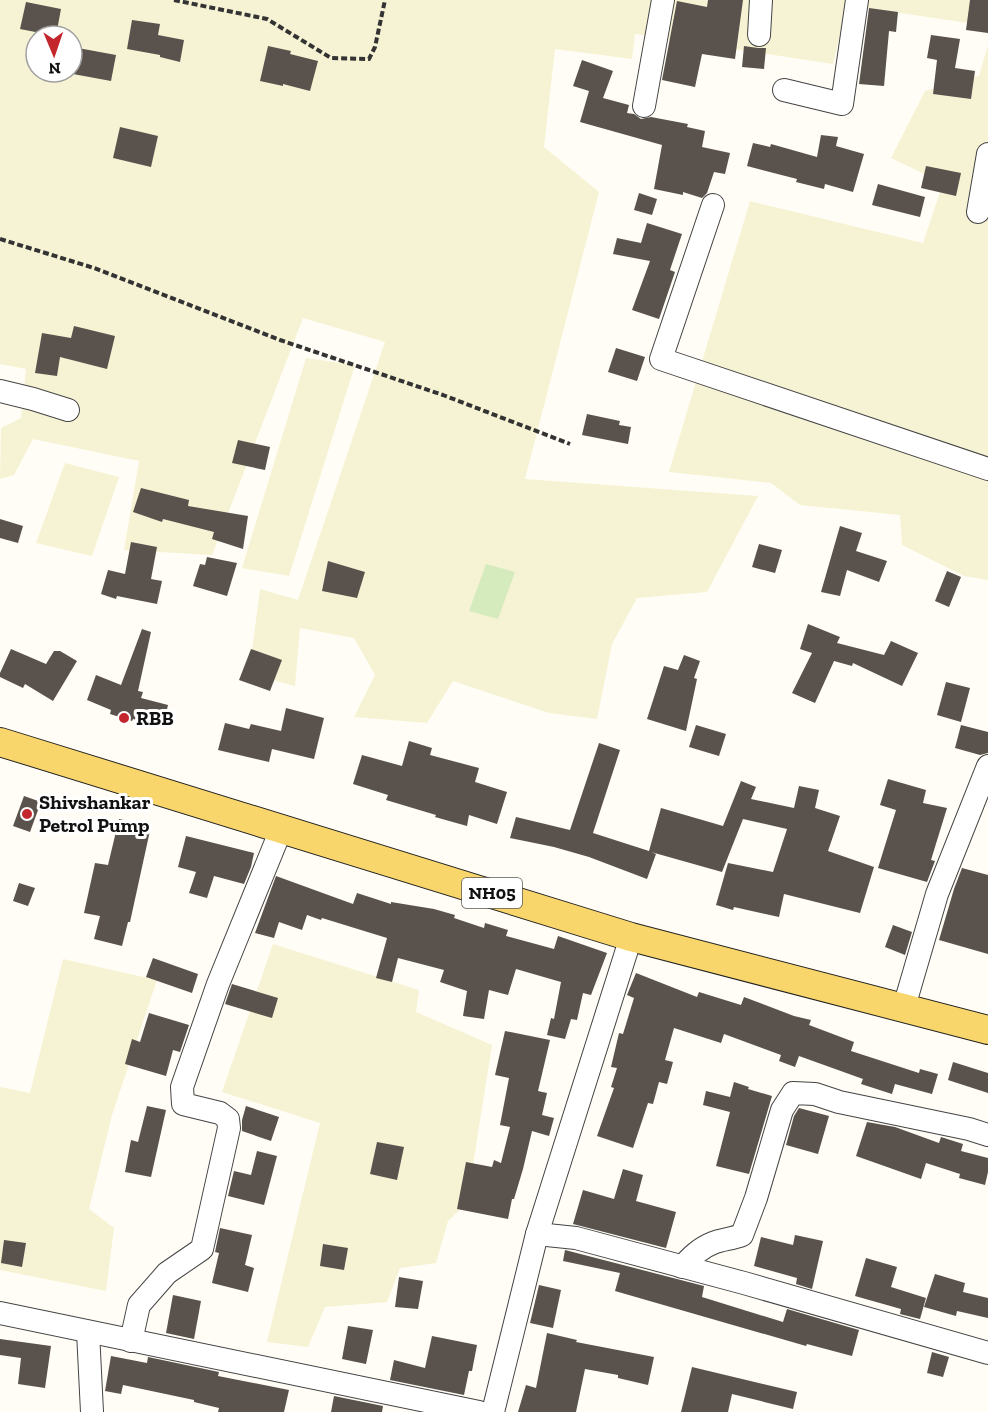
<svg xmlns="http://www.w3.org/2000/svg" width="988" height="1412" font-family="'Zilla Slab',serif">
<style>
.farmland{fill:#f6f3d4;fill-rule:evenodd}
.green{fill:#d5ebbd}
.building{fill:#5a524d}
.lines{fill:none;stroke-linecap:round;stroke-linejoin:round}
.minor-casing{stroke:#444;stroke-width:24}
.major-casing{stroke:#222;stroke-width:30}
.path{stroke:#333;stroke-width:4;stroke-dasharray:6 3;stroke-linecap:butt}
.minor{stroke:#fff;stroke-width:22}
.major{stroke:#f9d66b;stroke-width:28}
.poi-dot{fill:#c4262e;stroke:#fff;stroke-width:2}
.labels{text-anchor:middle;stroke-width:6;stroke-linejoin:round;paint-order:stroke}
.shield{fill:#fff;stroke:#585858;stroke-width:1.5}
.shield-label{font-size:18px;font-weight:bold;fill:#111}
.poi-label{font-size:20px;font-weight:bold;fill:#111;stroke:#fff;text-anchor:start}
</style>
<rect width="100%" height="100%" fill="#fffdf5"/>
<g class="farmland">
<path d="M0,0H988V26L847,5L833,64L635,34L632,59L555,49L544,147L599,192L525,479L758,496L707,592L637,598L612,644L597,719L549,713L453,681L427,723L354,717L375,675L354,638L300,628L295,686L249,674L260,589L298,600L385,342L303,318L212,555L124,550L139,461L33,439L14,475L0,479L1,428L21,418L26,369L0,364ZM36,36H72V72H36Z"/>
<path d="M988,45V580L964,576L902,545L900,515L800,505L771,483L669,472L750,201L923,243L943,183L891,158L925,91L979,76Z"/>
<path d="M306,358L355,365L289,576L242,568Z"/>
<path d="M65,463L119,477L92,556L36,543Z"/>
<path d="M273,944L419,990L416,1012L492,1045L467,1203L448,1221L436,1263L400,1268L387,1302L325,1307L308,1347L267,1342L320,1123L222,1092Z"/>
<path d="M63,959L157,980L112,1115L89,1209L114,1228L106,1291L0,1270V1087L30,1093Z"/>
</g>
<path class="green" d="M486,564L515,572L498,619L469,611Z"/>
<g class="building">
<path d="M708,0H743L735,59L702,54L695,87L662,80L677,1L707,7Z"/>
<path d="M970,0H988V33L966,30Z"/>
<path d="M26,2L61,9L56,36L20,29Z"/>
<path d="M869,8L898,12L896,32L889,31L884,86L859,84Z"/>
<path d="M132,20L160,24L158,35L184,40L180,62L160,57V55L127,49Z"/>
<path d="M931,35L960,39L955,68L975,71L971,99L933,94L937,60L927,58Z"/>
<path d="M268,46L291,51L290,54L318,61L310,91L283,84V86L260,81Z"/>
<path d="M744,46L758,48H766L764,69L742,67Z"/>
<path d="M78,48L116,55L111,81L73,74Z"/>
<path d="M582,60L613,71L603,98L629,105L627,113L634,114L641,119L651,117L688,124L687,127L705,131L702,147L730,153L725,174L714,172L707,193L702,198L683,192V195L654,189L662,145L580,122L589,91L573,86Z"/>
<path d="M120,127L158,136L151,167L113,158Z"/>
<path d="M821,135L838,137L836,146L864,154L853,192L825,184L824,189L796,182L797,179L747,166L753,143L770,147L771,144L817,157Z"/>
<path d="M926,166L961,173L956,196L921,188Z"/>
<path d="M878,184L925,197L920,217L872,205Z"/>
<path d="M639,193L657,199L652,215L634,210Z"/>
<path d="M647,223L682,234L670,270L675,272L659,319L632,310L650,261L613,254L617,238L641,243Z"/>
<path d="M74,326L115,336L107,369L60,357L57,376L35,373L42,333L71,338Z"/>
<path d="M616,348L645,357L637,381L608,372Z"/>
<path d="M587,414L620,421L619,425L631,427L628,444L582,435Z"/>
<path d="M238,440L270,447L265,470L232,463Z"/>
<path d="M141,488L189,500L188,506L248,516L243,549L212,539L214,532L163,519L162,522L133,512Z"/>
<path d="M0,519L23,526L18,543L0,538Z"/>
<path d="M840,526L862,533L856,551L887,561L879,582L847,570L840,596L821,592Z"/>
<path d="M131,542L157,547L151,579L162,581L157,604L117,596L116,599L101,594L108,570L125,574Z"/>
<path d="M759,544L782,550L775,573L752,567Z"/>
<path d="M207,557L237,563L227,596L193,586L200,564L205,565Z"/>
<path d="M328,561L365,572L357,598L322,591Z"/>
<path d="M947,571L961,577L949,607L935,601Z"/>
<path d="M808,624L840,637L837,643L884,655L891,641L918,653L902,686L853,663L852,666L834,661L815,703L792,693L812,653L800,649Z"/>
<path d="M142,629L151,632L138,691L143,692L141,698L168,705L163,726L133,719L132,721L110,714L111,710L87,700L96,675L121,685Z"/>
<path d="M11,649L46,664L54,651H60L77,661L53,701L25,684L23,688L0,677V673Z"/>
<path d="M251,649L282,660L270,691L239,680Z"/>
<path d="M684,655L700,661L694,678L697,679L686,731L647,719L664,666L678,670Z"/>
<path d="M946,682L970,688L961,722L937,715Z"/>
<path d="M286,708L324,718L314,759L272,749L269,762L218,750L225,723L249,729L251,724L281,731Z"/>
<path d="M696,725L726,734L719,756L689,747Z"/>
<path d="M961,725L988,732V753L980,755L955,748Z"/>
<path d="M409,741L432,748L430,755L479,768L475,782L507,792L497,824L469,815L467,826L435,817L436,815L386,800L388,795L353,784L362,755L402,766Z"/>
<path d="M599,743L620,750L593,833L649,851L661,808L723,826L741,781L756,787L751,799L794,808L799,786L819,790L815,808L840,816L828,851L874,867L860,913L784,894L779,917L734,907L733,910L716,905L728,863L773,872L787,829L743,819L722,872L651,852L656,854L647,879L589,857L554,847L510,838L516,817L570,830Z"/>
<path d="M888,779L926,790L923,803L947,808L931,860L935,861L927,882L878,868L896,810L880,805Z"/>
<path d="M24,796L41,802L30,832L13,826Z"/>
<path d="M119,819L151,826L130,922H128L122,946L94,939L100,916L84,913L95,863L108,865Z"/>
<path d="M186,836L254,853L251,867L244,884L214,876L207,898L189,893L196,872L178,867Z"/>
<path d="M962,868L988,875V954L939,940L954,889Z"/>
<path d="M276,876L353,904L357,893L391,904V902L434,909L455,915L454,918L484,928L485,923L508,930L506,936L554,949L558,936L607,953L591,995L583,993L577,1020L571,1019L565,1039L547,1035L551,1018L554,1019L561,982L516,969L508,995L489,990L484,1019L463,1016L467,991L440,982L444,970L398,958L392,982L376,978L387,938L322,918L321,920L307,915L302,930L279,922L274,938L255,933Z"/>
<path d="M19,883L35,888L28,906L13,901Z"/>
<path d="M893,925L912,932L905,955L885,947Z"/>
<path d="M153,958L198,974L192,993L146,977Z"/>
<path d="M636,973L697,997L699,992L741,1005L744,997L794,1016L811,1020L809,1025L854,1042L851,1051L919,1073L920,1069L938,1074L932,1094L895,1084L892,1094L861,1084L863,1079L799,1056L795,1067L779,1061L781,1055L724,1034L721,1043L674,1028L665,1060L673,1062L667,1084L659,1082L653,1104L648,1103L633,1148L597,1136L614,1088L611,1087L617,1068L611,1067L619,1033L623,1034L634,998L627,995Z"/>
<path d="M232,984L278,998L272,1018L225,1004Z"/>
<path d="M149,1013L189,1025L180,1052L173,1050L166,1076L125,1064L132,1039L140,1042Z"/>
<path d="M505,1031L550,1040L538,1091L547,1093L542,1115L554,1118L549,1136L532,1131L523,1169L514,1199H512L508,1219L457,1209L466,1162L492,1167L494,1160L501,1163L510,1127L500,1125L509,1078L495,1075Z"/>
<path d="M953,1062L988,1073V1093L948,1080Z"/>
<path d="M734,1082L749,1087L748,1089L772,1096L749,1174L716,1166L730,1112L703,1105L706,1091L730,1097Z"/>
<path d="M147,1106L166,1110L151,1177L125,1172L131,1140L138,1142Z"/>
<path d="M246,1106L279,1117L271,1141L242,1131V1120Z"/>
<path d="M799,1108L829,1116L818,1154L786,1145L794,1116Z"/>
<path d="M867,1122L895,1127L939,1143L941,1137L963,1144L961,1151L988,1158V1172L985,1185L959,1178L960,1174L926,1163L921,1179L856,1156Z"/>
<path d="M377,1142L404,1147L397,1180L370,1174Z"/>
<path d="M257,1151L277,1156L264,1205L228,1196L234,1171L251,1175Z"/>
<path d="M623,1169L643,1175L636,1201L676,1212L666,1248L573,1224L583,1190L614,1199Z"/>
<path d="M220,1228L252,1235L245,1265L254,1268L248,1292L212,1283L219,1253L215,1252Z"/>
<path d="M795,1235L823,1241L812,1289L796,1284L797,1278L754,1266L761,1237L793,1245Z"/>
<path d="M4,1240L26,1243L22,1267L1,1263Z"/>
<path d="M323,1244L348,1248L344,1270L320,1266Z"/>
<path d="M565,1250L704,1286L702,1297L783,1322L787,1309L859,1330L852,1356L807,1344L806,1346L615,1291L620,1273L563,1261Z"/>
<path d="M866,1258L897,1267L891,1287L926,1298L920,1319L900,1314L901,1309L855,1296Z"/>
<path d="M935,1274L965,1283L963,1292L988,1298V1318L957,1311L956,1316L924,1307Z"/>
<path d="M399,1277L423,1281L418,1309L395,1307Z"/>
<path d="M539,1285L561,1290L553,1328L530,1323Z"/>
<path d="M173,1295L201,1301L194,1339L166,1333Z"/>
<path d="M348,1326L373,1330L366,1364L342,1359Z"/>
<path d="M547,1333L577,1340L576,1342L654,1357L648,1385L618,1378V1375L585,1369L576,1412H518L526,1385L536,1388Z"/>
<path d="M432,1336L477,1345L472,1371H469L464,1395L390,1380L394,1360L425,1368Z"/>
<path d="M0,1339L51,1346L45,1388L18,1384L21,1358L0,1355Z"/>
<path d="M932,1352L949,1357L943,1377L927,1373Z"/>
<path d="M111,1356L147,1363L148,1357L219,1372L218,1376L289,1390L284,1412H218L219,1408L194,1402V1400L123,1385L121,1394L105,1391Z"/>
<path d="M692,1367L797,1392L793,1409L732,1394L728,1412H681Z"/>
<path d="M334,1396L383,1406L382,1412H331Z"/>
</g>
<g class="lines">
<defs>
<g id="minor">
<path d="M759,35L761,0"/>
<path d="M784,90L842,104L857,0"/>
<path d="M644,106L663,0"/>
<path d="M713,205L661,359L988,469"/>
<path d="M978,212L988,154"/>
<path d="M0,391L33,399L68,410"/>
<path d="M904,1007L937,894L988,766"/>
<path d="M537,1234L576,1238L744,1283L988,1353"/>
<path d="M682,1267C691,1257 700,1248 713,1243C722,1239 732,1239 742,1235L756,1198L782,1110L793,1093L815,1094L839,1102L969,1129L988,1135"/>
<path d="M0,1313L479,1412"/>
<path d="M88,1332L92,1412"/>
<path d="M131,1341L139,1305L167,1273L202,1249L229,1128L228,1119L220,1113L183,1104L182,1087L218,984L282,827"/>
<path d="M493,1412L537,1234L631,937"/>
</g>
<path id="major" d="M0,742L631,937L988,1030"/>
</defs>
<use href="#minor" class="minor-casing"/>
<use href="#major" class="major-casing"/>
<g class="path">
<path d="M174,0L267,19L331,58L369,59L375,47L385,0"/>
<path d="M0,239L94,268L280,340L443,395L570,444"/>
</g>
<use href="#minor" class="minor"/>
<use href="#major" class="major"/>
</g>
<g class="poi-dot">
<circle cx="124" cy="718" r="6"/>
<circle cx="27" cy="814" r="6"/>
</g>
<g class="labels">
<rect class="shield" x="462" y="878" width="60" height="30" rx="4.5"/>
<g class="shield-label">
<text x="492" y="899">NH05</text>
</g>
<g class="poi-label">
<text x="136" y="725">RBB</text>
<text x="39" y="809">Shivshankar<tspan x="39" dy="23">Petrol Pump</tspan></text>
</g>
</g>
<g transform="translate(54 54) rotate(178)"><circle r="28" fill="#ffffff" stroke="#a0a0a0" stroke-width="1.5"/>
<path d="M0-4.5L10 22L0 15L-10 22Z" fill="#c4262e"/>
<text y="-9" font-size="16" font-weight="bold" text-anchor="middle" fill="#111111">N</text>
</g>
</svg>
